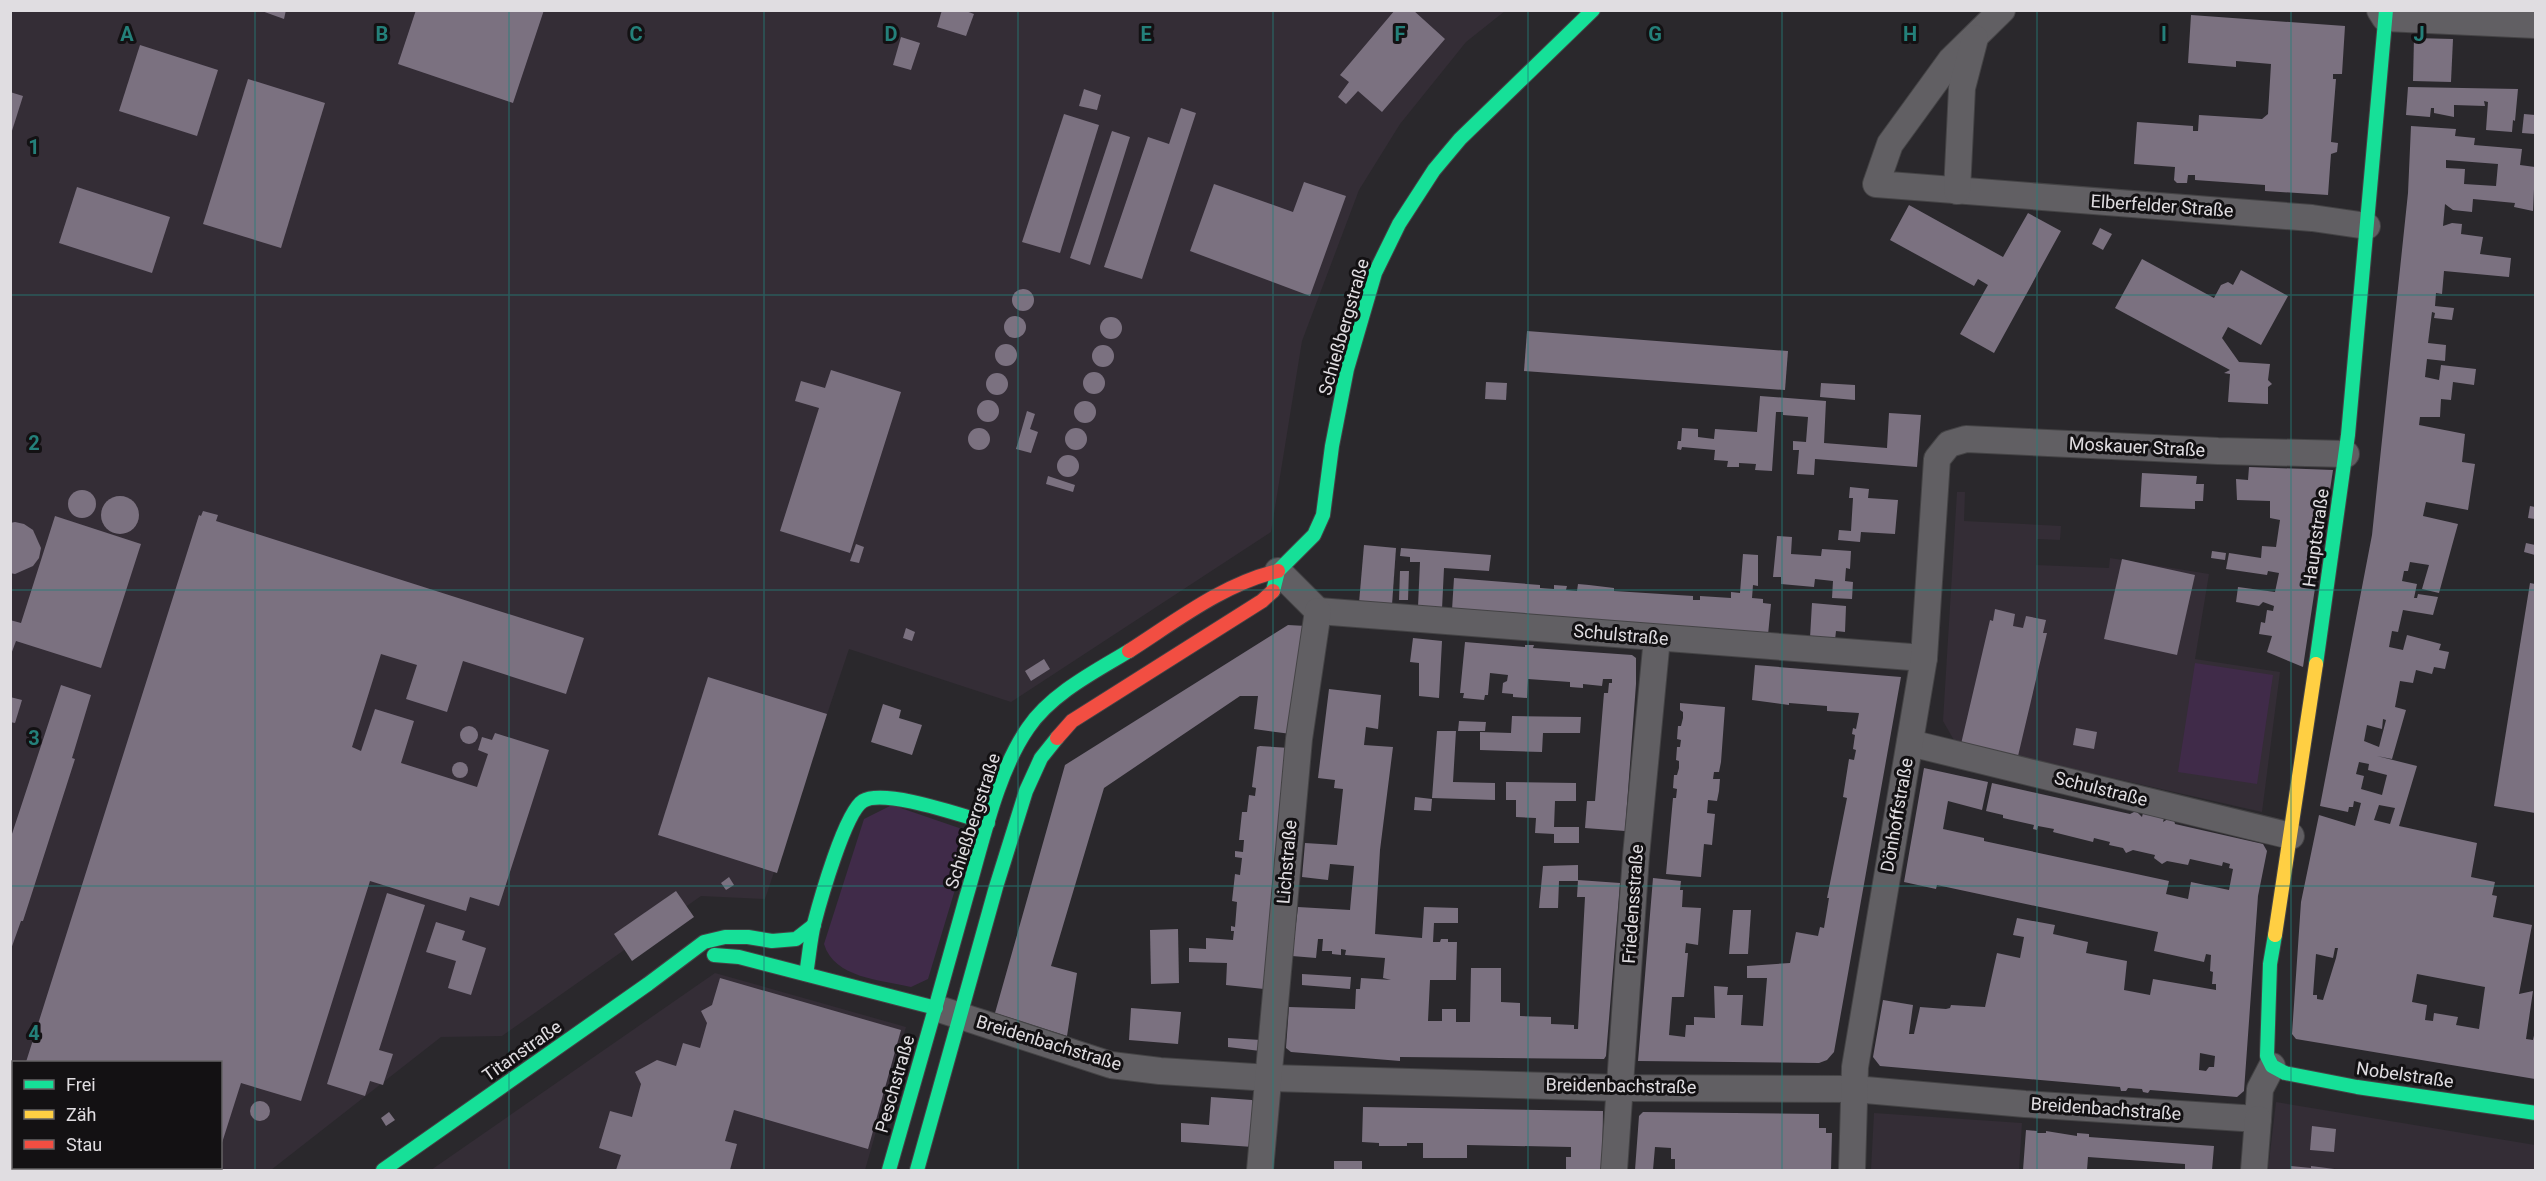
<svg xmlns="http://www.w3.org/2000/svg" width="2546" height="1181" font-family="Roboto,sans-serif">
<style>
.built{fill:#342d36;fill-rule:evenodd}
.green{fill:#402b49}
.building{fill:#7b7180;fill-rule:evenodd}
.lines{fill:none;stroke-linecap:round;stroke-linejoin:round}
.street-casing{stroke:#444345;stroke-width:28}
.fast-casing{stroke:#444345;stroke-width:16}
.slow-casing{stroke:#444345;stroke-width:16}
.jam-casing{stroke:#444345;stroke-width:16}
.street{stroke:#615f63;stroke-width:26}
.fast{stroke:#16e098;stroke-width:14}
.slow{stroke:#ffcf43;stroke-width:14}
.jam{stroke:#f24e42;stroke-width:14}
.grid{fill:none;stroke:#24807a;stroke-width:1.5;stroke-opacity:0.55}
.labels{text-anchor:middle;stroke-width:6;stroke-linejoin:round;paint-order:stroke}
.street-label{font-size:18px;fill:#e0dde1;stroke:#131113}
.grid-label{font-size:20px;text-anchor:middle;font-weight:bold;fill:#24807a;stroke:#131113;stroke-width:6;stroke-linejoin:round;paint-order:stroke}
</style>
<rect width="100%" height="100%" fill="#2a282c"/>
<g class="built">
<path d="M10,11H1505L1466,42L1400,124L1359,190L1302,341L1271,532L1011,702L849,649L765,899L701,896L502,1036L441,1037L271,1170H11ZM14,1062H220V1168H14Z"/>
<path d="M1957,492H1965L1964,521L2061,526L2060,540L2037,539L2036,565L2109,568L2110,558L2209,574L2195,659L2280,672L2262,812L1955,742L1943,721Z"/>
<path d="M715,973L906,1027L865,1170H431Z"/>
<path d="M2276,1102L2535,1145V1170H2268Z"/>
<path d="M1874,1113L2022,1123L2019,1170H1871Z"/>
</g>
<g class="green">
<path d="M2195,663L2273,675L2257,784L2178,772Z"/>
<path d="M892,805L965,830L970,840L928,979L911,987C881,980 834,978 824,944L864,819Z"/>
</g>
<g class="building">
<path d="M259,10H286L284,19Z"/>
<path d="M416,10H544L513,103L398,64Z"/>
<path d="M942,10H963L974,14L966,36L937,27Z"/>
<path d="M1395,10H1413L1445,39L1382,112L1358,91L1346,104L1338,97L1349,82L1340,75Z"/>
<path d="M2191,15L2345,26L2342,74H2333V79H2336L2331,142L2338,143L2337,152L2331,154L2328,195L2265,191V185L2195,180V175H2188L2187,183H2177L2174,180L2175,167L2134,164L2137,122L2193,126V131H2198L2199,115L2262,119L2268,114L2271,64L2236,61V67L2188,63Z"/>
<path d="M901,37L920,43L911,70L893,65Z"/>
<path d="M2414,38L2453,39L2451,82L2413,81Z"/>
<path d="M140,45L218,70L197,136L119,111Z"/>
<path d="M248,79L325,103L281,248L203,224Z"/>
<path d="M2408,87L2518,89L2515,121L2513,120L2512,132L2486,130L2488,102L2484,101L2485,106L2454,105V117L2434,113V108H2431L2430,117L2406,115Z"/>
<path d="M1084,89L1101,95L1097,110L1079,106Z"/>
<path d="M10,92L23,96L11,134H10Z"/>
<path d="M1181,108L1196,113L1142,279L1104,267L1148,137L1169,144Z"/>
<path d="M1064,114L1099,125L1060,253L1022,242Z"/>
<path d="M2524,114L2535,115V134L2522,133Z"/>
<path d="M2411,126L2456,129L2455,136L2475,138L2474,145L2522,149L2520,165L2535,167L2533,211L2514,207L2515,203L2473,199L2472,212L2453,210L2445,204L2443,226L2452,223L2462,224L2461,234L2483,237L2480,254L2511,258L2509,277L2444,271L2442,294L2436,293L2435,306L2454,308L2452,320L2434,318L2435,313L2432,312L2428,343L2446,345L2445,361L2427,359L2425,377L2439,380L2441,365L2476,369L2474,385L2453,382L2451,400L2441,399L2440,417H2420L2419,425L2465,434L2462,462L2475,464L2468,510L2426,502L2423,516L2458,524L2439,593L2422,589L2429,565L2410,562L2408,571H2404L2402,581L2417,584L2414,598H2417L2418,594L2438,597L2433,615L2403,610L2398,632L2392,631L2389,647L2403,650L2407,635L2441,644L2439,650L2449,652L2445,669L2434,667L2432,674L2416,670L2413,683L2400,681L2395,707L2406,710L2392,759L2377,756L2417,766L2399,826L2477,843L2471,877L2495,882L2492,895L2497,896L2493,917L2532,925L2519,994L2533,991L2526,1039L2533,1040L2535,1031V1079L2296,1039L2292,1034L2301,902L2319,815L2355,826L2361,803L2354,801L2353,807H2349L2348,812L2320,806L2372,535L2408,193ZM2446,160L2498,164L2496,186L2464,184L2465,169L2446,168ZM2383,719L2386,720L2379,747L2364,741L2367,725L2382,729ZM2359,762L2369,764L2368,770L2387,775L2382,795L2361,789L2364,776L2356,774ZM2379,805L2395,808L2390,824L2374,820ZM2335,948H2338L2336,958L2323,1000L2317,999V995H2313L2316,954L2333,958ZM2417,974L2485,987L2479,1029L2456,1025L2458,1017L2434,1013L2433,1021L2425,1020L2427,1005L2412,1002Z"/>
<path d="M1112,131L1130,137L1090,265L1070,258Z"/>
<path d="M1304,182L1346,196L1310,296L1190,251L1214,184L1293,212Z"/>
<path d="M77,187L170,217L152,273L59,243Z"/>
<path d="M1909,205L2003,257L2028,213L2061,231L1994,353L1960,334L1988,285L1978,279L1974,286L1890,240Z"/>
<path d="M2100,228L2112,234L2103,250L2092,244Z"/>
<path d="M2142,259L2214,298L2221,285L2228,282L2233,285L2241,270L2288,296L2261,345L2228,327L2222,338L2239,362L2270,364L2268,380L2272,384L2268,387V404L2228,402L2230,374L2224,373L2230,370L2115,308Z"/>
<circle cx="1023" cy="300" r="11"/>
<circle cx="1015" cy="327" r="11"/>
<circle cx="1111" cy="328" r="11"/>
<path d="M1527,331L1788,351L1785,390L1524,371Z"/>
<circle cx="1006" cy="355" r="11"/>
<circle cx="1103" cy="356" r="11"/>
<path d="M831,370L901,392L850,553L780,531L819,408L795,401L801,381L825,388Z"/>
<circle cx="1094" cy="383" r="11"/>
<circle cx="997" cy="384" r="11"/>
<path d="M1486,382L1507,383L1506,400L1485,399Z"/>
<path d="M1821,383L1855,385V400L1820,397Z"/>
<path d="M1760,396L1826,401L1824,443L1887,448L1889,413L1921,415L1917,467L1815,459L1814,475L1797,474L1799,450H1793V441L1806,442L1808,417L1783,415V412H1776L1772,471L1755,470L1756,464L1739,463V467H1727L1728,461L1714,460L1715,450L1682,447L1681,450L1677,449L1678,441H1681L1682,428L1698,429V437L1714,439L1715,429L1757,432Z"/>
<circle cx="988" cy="411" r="11"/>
<circle cx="1085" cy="412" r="11"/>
<path d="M1027,411L1035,414L1030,429L1038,432L1031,453L1016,449Z"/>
<circle cx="979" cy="439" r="11"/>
<circle cx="1076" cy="439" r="11"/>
<circle cx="1068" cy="466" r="11"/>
<path d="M2249,467L2333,470L2303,667L2267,652L2272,636L2259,634L2261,622L2265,623L2267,610L2273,611L2274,606L2263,602L2259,606L2236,602L2238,587L2275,592L2279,573L2268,571L2267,575L2226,569L2229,553L2261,558L2262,546L2276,547L2280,520L2270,518V501L2237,500L2236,479L2248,480Z"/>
<path d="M2142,473L2197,476L2196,484H2204L2203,501H2195V509L2140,507Z"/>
<path d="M1048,476L1075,485L1073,492L1046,484Z"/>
<path d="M1850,487L1869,489L1868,498L1898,500L1895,534L1861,532L1860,542L1838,540L1839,530L1851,531L1853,498H1849Z"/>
<circle cx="82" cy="504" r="14"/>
<circle cx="120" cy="515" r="19"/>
<path d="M2530,506L2535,507V519L2528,518Z"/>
<path d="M203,511L218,515L216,521L584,638L566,694L463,661L447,712L406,699L417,665L381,654L352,747L361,751L375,709L414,721L401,763L477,787L488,754L478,750L482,737L492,740L495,733L549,750L499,906L470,897L466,911L370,881L301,1101L241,1083L221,1146L220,1062H26L199,515L201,516Z"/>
<path d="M55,516L141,544L101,668L16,641L10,657V620L21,623Z"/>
<path d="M15,522L24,524L33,530L41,548L39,558L33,566L15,574L10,573V523Z"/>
<path d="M1777,536L1792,537L1791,554L1821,556L1822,549L1851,551L1850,569L1846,568L1845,581L1853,582L1852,599L1832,598L1833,581L1815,579L1814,587L1781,584V577H1773Z"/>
<path d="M2526,543L2535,545V555L2524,552Z"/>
<path d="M856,544L864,547L859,563L850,561Z"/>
<path d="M1364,545L1396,548L1392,605L1359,603Z"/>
<path d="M1401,548L1491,555L1489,571L1444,568L1442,609L1418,607L1420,562H1410V557L1400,556Z"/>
<path d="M2212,551L2226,553L2225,560L2211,558Z"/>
<path d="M1743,554L1758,555V586L1753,585L1752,598L1763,599V603L1771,604L1768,635L1452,610L1454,578L1540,585V588L1554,589V585L1567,586L1566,590L1577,591L1578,584L1589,585L1614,588V591L1693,596V600H1700V596L1731,598V592L1740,593Z"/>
<path d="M2122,559L2195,575L2177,655L2104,639Z"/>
<path d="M1400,571H1409L1408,600H1399Z"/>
<path d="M2530,583L2535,584V813L2494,806Z"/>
<path d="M1812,603L1846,606L1845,632L1836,631L1835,640L1810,638Z"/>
<path d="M1995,609L2015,614L2013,626L2023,628L2026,616L2046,620L2043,633H2047L2018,756L1961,744L1990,620L1993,621Z"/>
<path d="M1288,625L1306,626L1291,734L1254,729L1258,696H1240L1104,788L1051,966L1077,973L1067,1036L995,1013L1065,765Z"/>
<path d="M906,628L915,632L912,641L903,638Z"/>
<path d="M1413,638L1442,641L1439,698L1419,696V663L1410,662Z"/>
<path d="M1465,642L1525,647V645H1534L1533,648L1632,655L1636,658V684L1625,831L1585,828L1587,801H1595L1604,693H1608L1609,683H1612V679H1603L1602,686L1583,684V688L1570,687V682L1528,679L1527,698L1513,697V694L1502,693L1503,683L1507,681L1508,675L1490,673L1488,695H1485L1484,700L1463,698L1464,693H1460Z"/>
<path d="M1044,659L1050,669L1031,681L1025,671Z"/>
<path d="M1755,665L1901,677L1834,1052L1827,1060L1819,1063L1638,1061L1653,878L1681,881L1680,890H1683L1682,907L1701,908L1698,945L1686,943L1685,953H1688L1684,997H1672L1669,1035L1685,1037L1686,1025H1694V1017L1715,1018L1714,986L1728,987L1727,995H1743L1741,1025L1763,1026L1767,978H1747V966L1790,963L1796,932L1818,936L1820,927L1824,928L1829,898H1827L1847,798L1843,797L1849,759L1854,760L1856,750L1853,749L1855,735L1852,734L1853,728L1856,729L1859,713L1827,711V706L1789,703V705L1752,700Z"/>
<path d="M708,677L827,714L777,873L658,835Z"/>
<path d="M61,685L91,695L72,758L75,759L23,921H21L10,952V840Z"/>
<path d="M1329,689L1381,695L1378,729L1366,727L1364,745L1393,747L1380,850L1375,934L1422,938L1424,907L1458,908V923H1434L1433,942H1440L1441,939H1448V942H1457L1456,980H1430L1428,1021H1442V1009H1456V1022H1470L1471,968H1501V1002L1520,1003V1016L1551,1017V1024L1574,1025V1029H1578L1585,897H1577L1578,880L1620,883L1606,1056L1604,1059L1400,1057V1061L1291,1052L1286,1048L1289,1007L1355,1009L1356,989H1360L1361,978L1391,980L1383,978L1385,958L1345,955L1346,950L1341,949V955L1332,954V951H1322L1323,939H1318L1316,958L1292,956L1298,907L1350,910L1354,866L1330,864L1328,880L1302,877L1305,843L1337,845L1343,789L1334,788L1335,780L1318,778Z"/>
<path d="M10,697L22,700L15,723L10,722Z"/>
<path d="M1680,703L1725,707L1721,762L1719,772H1714L1713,779H1720L1719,791L1717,801L1708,800L1707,813L1715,814L1712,845L1704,844L1701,877L1666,874L1673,798H1676L1677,789L1673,788L1674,775H1677L1679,768V761L1676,760L1677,747H1680L1681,740L1677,739L1678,726H1681L1683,718V712L1680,710Z"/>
<path d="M883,704L901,710L899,718L922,725L912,755L871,742Z"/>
<path d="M1512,716L1581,717L1580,733H1543L1542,752L1480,750V732L1511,733Z"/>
<path d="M1459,721L1486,722L1485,731H1458Z"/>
<circle cx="469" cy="735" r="9"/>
<path d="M2076,728L2097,732L2094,749L2073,745Z"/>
<path d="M1437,731H1456L1453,782L1495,783V800L1432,798Z"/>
<path d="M1260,746L1290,748L1264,989L1226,985L1227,963L1189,962V948L1206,949V938L1233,940L1234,931H1231V926L1235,927L1237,902L1232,901L1235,874L1240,875L1242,858L1235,857V851L1243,852L1244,840H1239L1242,812H1247L1249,795L1255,796L1256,788L1252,787L1257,747Z"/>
<circle cx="460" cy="770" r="8"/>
<path d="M1924,768L1988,782L1982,810L1948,801L1943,829L1984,838V841L2169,881L2166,894L2188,899L2191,882L2229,890L2233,869L2229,868L2230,864L2223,862L2222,866L2190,859L2188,865L2167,861L2162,864L2154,858L2155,855L2133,850L2126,853L2123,848L2109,845L2110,842L2094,838L2093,842L2053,832L2054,829L2038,826L2037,830L2033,829L2034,825L2003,818V815L1986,811L1992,783L2130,814L2136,811L2142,817L2143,813L2164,818L2163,822L2168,819L2174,820L2175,824L2263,844L2267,851L2258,896L2244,1091L2237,1097L2150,1090L2148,1093L2143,1092L2142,1089L2128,1088L2126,1091H2121L2120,1087L1880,1066L1873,1057L1883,1000L1913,1005L1909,1034H1914L1920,1007L1946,1009L1950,1008L1951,1005L1985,1007L1997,953L2020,958L2024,937L2013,935L2017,918L2055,925L2053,934L2088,942L2086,953L2127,961L2124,990L2150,995L2153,979L2216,990V984H2212L2213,972L2210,971L2211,955L2206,954L2204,962L2154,951L2158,932L1937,885L1936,889L1904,882ZM2200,1053L2215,1056L2214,1067H2209L2206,1071L2199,1070Z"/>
<path d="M1506,782L1576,783V801H1555L1554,827H1579V843H1554V834L1535,833L1536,818L1516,817V800H1506Z"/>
<path d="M1415,797L1432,799L1431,811L1414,810Z"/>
<path d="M1578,865V881H1559L1558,908H1539L1543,866Z"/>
<path d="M729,877L734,885L726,890L721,883Z"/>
<path d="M676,891L694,917L632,961L614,934Z"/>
<path d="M387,893L425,905L379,1050L393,1054L383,1085L370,1081L365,1096L327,1084Z"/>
<path d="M1733,910H1751L1748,954H1729Z"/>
<path d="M436,922L465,931L462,940L486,948L471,995L448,988L456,961L426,952Z"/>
<path d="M1178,929L1179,983L1151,984L1150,930Z"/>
<path d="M1302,974L1351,977L1350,989L1302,985Z"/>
<path d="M720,978L901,1030L868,1149L734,1110L725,1141L737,1144L730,1170H616L621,1155L599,1148L610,1111L632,1117L641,1084L635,1072L657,1060L676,1066L683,1043L700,1048L707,1023L701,1011L712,1005Z"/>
<path d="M1131,1008L1181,1012L1178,1044L1129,1040Z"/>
<path d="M1228,1038L1261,1040L1260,1051L1228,1047Z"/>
<path d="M1211,1097L1252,1100L1256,1106L1253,1147L1181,1142V1123L1209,1125Z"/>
<circle cx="260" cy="1111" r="10"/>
<path d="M14,1102V1168H214L213,1170H10V1110Z"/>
<path d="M1363,1107L1603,1111L1602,1170H1566V1157H1571V1147L1467,1145V1158H1423V1143H1407V1146H1379V1143L1362,1142Z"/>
<path d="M389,1112L395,1120L386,1126L381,1118Z"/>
<path d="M1643,1112L1819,1114V1128H1826V1133H1832L1831,1170H1675V1159H1671V1148L1655,1147L1653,1170H1635L1639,1116Z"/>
<path d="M2312,1126L2336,1129L2334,1152L2310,1150Z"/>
<path d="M2026,1130L2037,1131V1133H2046V1131L2077,1136V1133L2089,1134V1137L2214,1146L2212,1170H2185V1164L2088,1157L2087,1170H2023Z"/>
<rect x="1334" y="1161" width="28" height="9"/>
<path d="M2291,1166L2311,1168V1166L2342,1170H2291Z"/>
</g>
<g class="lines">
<defs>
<g id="street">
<path d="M2002,10L1951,60L1890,144L1876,184L2312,218L2367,226"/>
<path d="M2380,10L2385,18L2536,25"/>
<path d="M1957,191L1962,88L1975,38"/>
<path d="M1278,571L1318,611"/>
<path d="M1318,611L1924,658"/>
<path d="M1910,743L2291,836"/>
<path d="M942,1010L1111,1065L1160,1071L1270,1078L1620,1088L1854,1089L2025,1104L2258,1119L2260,1089L2272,1066"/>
<path d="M1260,1170L1299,739L1318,611"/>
<path d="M1614,1170L1636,856L1657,638"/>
<path d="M1852,1170L1855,1067L1924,658L1937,459L1949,444L1966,439L2218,451L2346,454"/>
<path d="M2254,1170L2258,1119"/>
</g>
<g id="fast">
<path d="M1273,591L1278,571L1314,535L1323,515L1332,446L1347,369L1375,273L1399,224L1434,170L1460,139L1593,10"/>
<path d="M2316,664L2348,435L2386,10"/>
<path d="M2275,935L2270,964L2267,1056L2272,1066L2285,1073L2357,1087L2536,1113"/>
<path d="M714,955L739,957L936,1008"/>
<path d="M806,974C809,958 810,940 814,924C820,901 845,812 863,801C884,788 963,816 988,823"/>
<path d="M383,1170L648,984L704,942L725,937H748L772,941L796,939L814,925"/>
<path d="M889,1170C915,1079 941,989 966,898C982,845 996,774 1028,728C1051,694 1094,672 1129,651"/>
<path d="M917,1170L996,887L1026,791L1041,758L1057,738"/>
</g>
<path id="slow" d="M2275,935L2316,664"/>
<g id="jam">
<path d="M1129,651C1176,621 1223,584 1278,571"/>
<path d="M1057,738L1072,721L1262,601L1273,591"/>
</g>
</defs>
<use href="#street" class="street-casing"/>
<use href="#fast" class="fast-casing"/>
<use href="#slow" class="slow-casing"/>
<use href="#jam" class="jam-casing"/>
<use href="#street" class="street"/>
<use href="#fast" class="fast"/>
<use href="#slow" class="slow"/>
<use href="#jam" class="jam"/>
</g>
<path class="grid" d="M255,10V1170M509,10V1170M764,10V1170M1018,10V1170M1273,10V1170M1528,10V1170M1782,10V1170M2037,10V1170M2291,10V1170M10,295H2536M10,590H2536M10,886H2536"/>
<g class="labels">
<g class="street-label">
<text transform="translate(2162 206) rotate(4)" y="6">Elberfelder Straße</text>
<text transform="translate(1344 327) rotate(-74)" y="6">Schießbergstraße</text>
<text transform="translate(2137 447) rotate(3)" y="6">Moskauer Straße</text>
<text transform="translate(2316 538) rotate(-82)" y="6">Hauptstraße</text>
<text transform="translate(1621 635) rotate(5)" y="6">Schulstraße</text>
<text transform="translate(2101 789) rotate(14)" y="6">Schulstraße</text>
<text transform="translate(1897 815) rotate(-80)" y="6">Dönhoffstraße</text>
<text transform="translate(973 821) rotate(-72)" y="6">Schießbergstraße</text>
<text transform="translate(1287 862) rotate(-85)" y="6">Lichstraße</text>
<text transform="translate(1633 904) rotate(-86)" y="6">Friedensstraße</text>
<text transform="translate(1049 1043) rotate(17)" y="6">Breidenbachstraße</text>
<text transform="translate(522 1051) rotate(-35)" y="6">Titanstraße</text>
<text transform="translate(2405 1075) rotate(8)" y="6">Nobelstraße</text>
<text transform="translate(895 1084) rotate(-74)" y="6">Peschstraße</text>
<text transform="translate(1621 1086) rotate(1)" y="6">Breidenbachstraße</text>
<text transform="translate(2106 1109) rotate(4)" y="6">Breidenbachstraße</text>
</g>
</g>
<g class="grid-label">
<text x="127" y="41">A</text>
<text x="382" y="41">B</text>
<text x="636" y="41">C</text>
<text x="891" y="41">D</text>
<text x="1146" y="41">E</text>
<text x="1400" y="41">F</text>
<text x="1655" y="41">G</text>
<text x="1910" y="41">H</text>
<text x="2164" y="41">I</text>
<text x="2419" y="41">J</text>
<text x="34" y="154">1</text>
<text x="34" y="450">2</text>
<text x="34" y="745">3</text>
<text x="34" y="1040">4</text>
</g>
<rect width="2546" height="1181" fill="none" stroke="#e0dde1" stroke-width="24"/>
<rect x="12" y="1061" width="210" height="108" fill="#131113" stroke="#656365" stroke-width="1.5"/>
<rect x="24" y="1080" width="30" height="9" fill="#16e098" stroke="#656365" stroke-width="1.5"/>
<text x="66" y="1091" font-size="18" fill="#e0dde1">Frei</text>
<rect x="24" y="1110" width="30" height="9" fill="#ffcf43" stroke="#656365" stroke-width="1.5"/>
<text x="66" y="1121" font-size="18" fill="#e0dde1">Zäh</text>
<rect x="24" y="1140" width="30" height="9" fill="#f24e42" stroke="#656365" stroke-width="1.5"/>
<text x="66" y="1151" font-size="18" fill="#e0dde1">Stau</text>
</svg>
